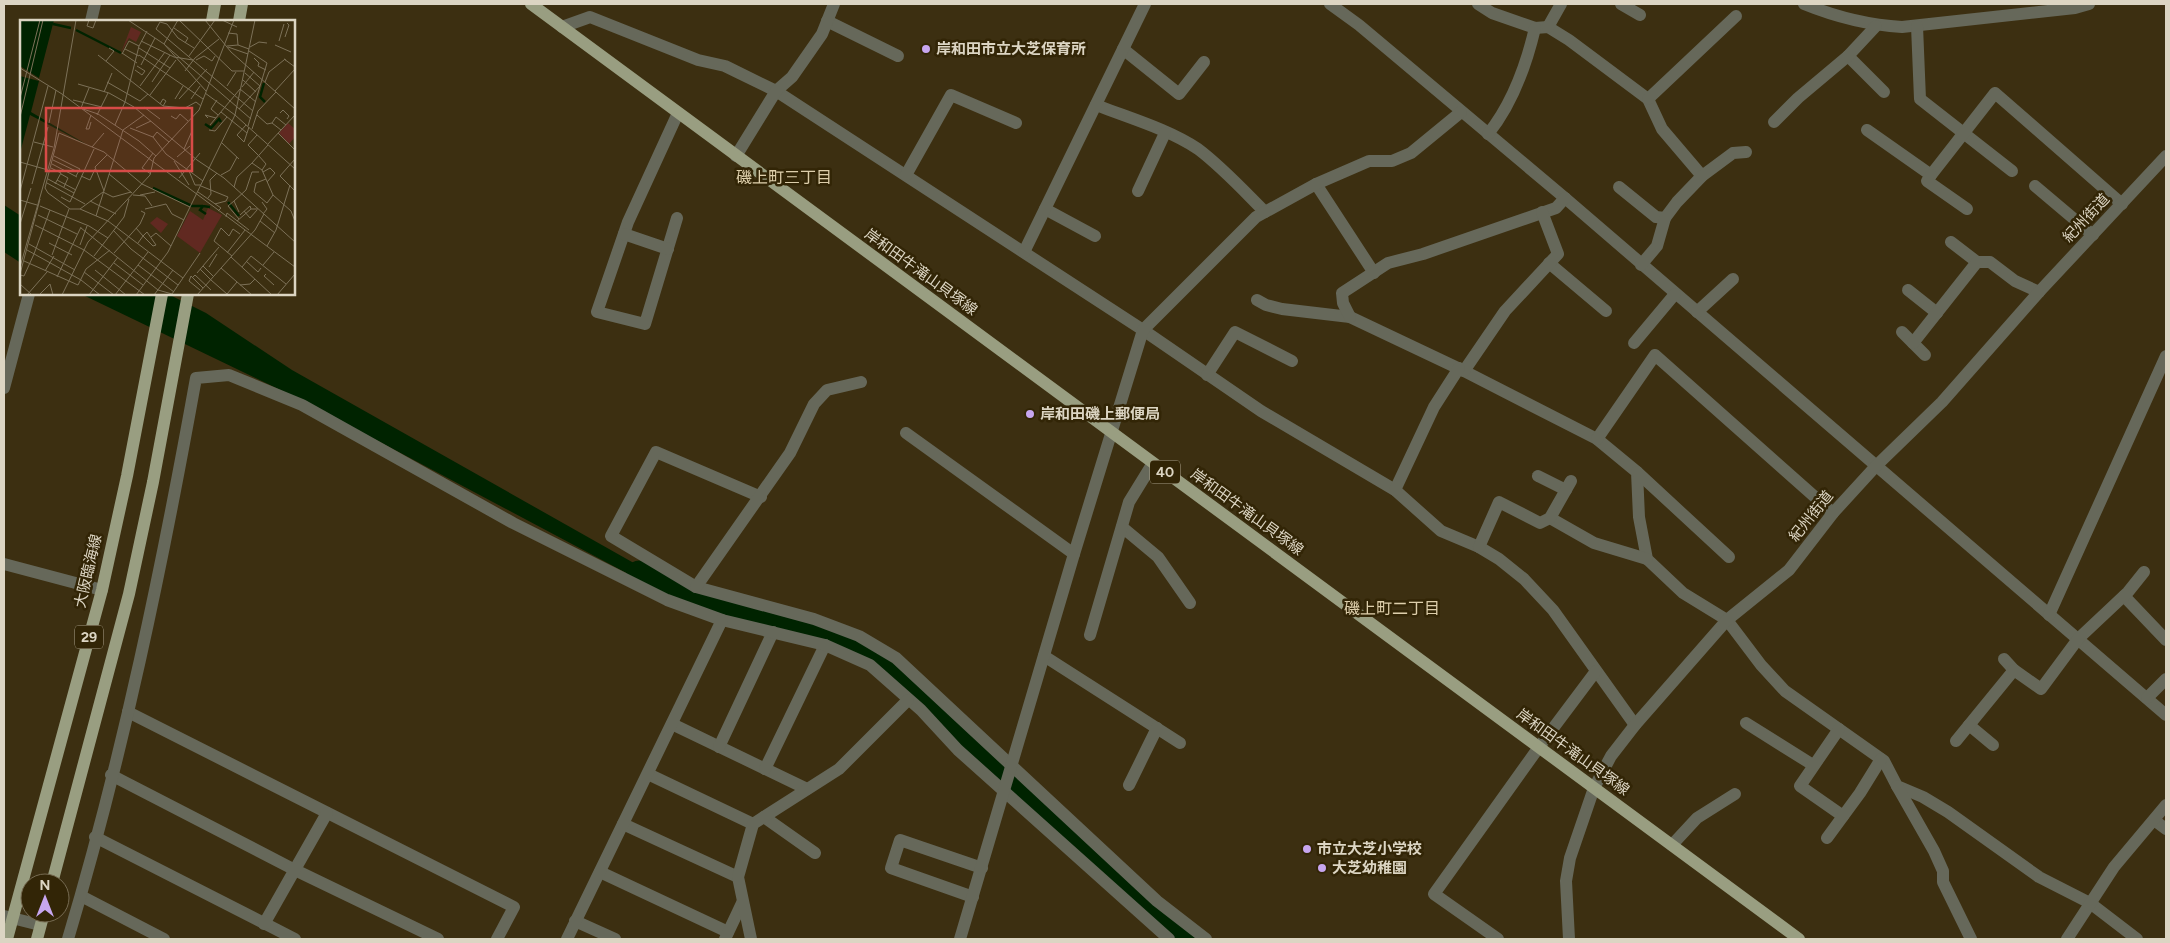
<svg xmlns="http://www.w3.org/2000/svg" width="2170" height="943" font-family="Figtree,'Noto Sans JP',sans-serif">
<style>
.water{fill:#002300}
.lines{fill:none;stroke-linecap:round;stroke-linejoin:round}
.river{stroke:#002300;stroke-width:25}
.minor{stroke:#66685a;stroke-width:12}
.tertiary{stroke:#66685a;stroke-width:12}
.primary{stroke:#999e81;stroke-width:12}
.poi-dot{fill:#c7a6ef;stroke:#322506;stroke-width:2}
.labels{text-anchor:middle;stroke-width:5;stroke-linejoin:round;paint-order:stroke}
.shield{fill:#322506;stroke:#a9a08a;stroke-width:1}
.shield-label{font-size:14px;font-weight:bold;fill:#dcd5c3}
.poi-label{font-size:15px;font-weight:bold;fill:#dcd5c3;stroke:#322506;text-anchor:start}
.street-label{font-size:15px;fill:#dcd5c3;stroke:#322506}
.neighbourhood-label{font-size:16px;fill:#ddceab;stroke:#322506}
.inset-river{fill:none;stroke:#002300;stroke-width:2.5}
.inset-road{fill:none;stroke:#7c7158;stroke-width:1}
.view{fill:#d74b47;fill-opacity:0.15;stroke:#d74b47;stroke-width:2.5}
.inset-edge{fill:none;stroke:#dcd5c3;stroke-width:2.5}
</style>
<rect width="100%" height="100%" fill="#3c2f11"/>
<g class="water">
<path d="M4,205L21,216V263L4,252Z"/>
<path d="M81,294H168L206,313L292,370L671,584L666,594L299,399Z"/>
</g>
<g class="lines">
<path class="river" d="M639,573L661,585L717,603L813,628L855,644L890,670L1048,820L1190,939"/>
<g class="minor">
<path d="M1330,4L1359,25L1565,198L2166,715"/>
<path d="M1478,4L1492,13L1535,28L1548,27L1569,40L1648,99L1662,129L1702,176"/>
<path d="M1621,4L1640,15"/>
<path d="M1804,4C1836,17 1867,25 1902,27L2075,8L2089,4"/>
<path d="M91,21L95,4"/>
<path d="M827,21L898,56"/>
<path d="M1917,26L1920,99L2012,171"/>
<path d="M562,27L590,17L698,60L725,66L776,91L1143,330L1261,411L1395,490L1441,531L1479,547L1499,559L1524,579L1553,610L1635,725"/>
<path d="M1548,27L1561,4"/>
<path d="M1123,49L1179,94L1204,62"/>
<path d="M1848,56L1884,92"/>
<path d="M1648,99L1736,16"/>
<path d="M1096,105C1129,118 1168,129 1198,149C1222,167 1243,190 1265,212"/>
<path d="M1774,122L1798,98L1848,56L1876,26"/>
<path d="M1867,130L1931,175L1995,93L2122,204"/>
<path d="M1488,134C1513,103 1526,66 1535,28"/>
<path d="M736,156L776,91L792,77L822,34L834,4"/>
<path d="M906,175L951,95L1016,123"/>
<path d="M1931,175L1927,181L1967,209"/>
<path d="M1316,184L1374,273"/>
<path d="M2035,186L2093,235"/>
<path d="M1619,187L1656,217L1665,218"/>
<path d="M1138,191L1165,133"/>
<path d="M1045,209L1095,236"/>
<path d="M677,218L645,324L597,312L628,222L678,113"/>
<path d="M624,234L668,249"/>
<path d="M1951,242L1977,262"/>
<path d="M1024,252L1145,4"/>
<path d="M1549,263L1606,311"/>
<path d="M1641,265L1657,246L1665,218L1677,202L1702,176L1733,153L1746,152"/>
<path d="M1908,290L1937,313"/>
<path d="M1257,300L1266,305L1282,309L1350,317L1464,371L1597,439L1637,472L1639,517L1647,559L1683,593L1727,620L1761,665L1785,691L1884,761L1897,786L1923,797L1948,812L2039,877L2090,903L2137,939"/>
<path d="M1697,312L1733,279"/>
<path d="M1350,317L1343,303L1342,293L1388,263L1423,254L1556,208L1565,198"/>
<path d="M1902,332L1925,355"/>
<path d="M1634,343L1675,294"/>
<path d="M1913,343L1977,262H1990L2015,281L2039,292"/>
<path d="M1464,371L1505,311L1558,254L1542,212"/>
<path d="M1207,375L1235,332L1292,361"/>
<path d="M4,388L29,294"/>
<path d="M906,433L1074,554"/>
<path d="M1597,439L1655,355L1833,513"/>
<path d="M1637,472L1729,557"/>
<path d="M1538,476L1566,490"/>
<path d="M1395,490L1434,407L1459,368"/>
<path d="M761,497L656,452L611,536L696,587L814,619L859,636L896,658L1157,901L1206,939"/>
<path d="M1550,518L1594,543L1647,559"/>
<path d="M1122,527L1158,557L1190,603"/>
<path d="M1479,547L1499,502L1540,523L1550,518L1571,481"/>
<path d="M4,564L102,590"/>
<path d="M696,587L790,453L814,404L827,390L861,382"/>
<path d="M2124,596L2166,640"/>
<path d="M2049,615L2166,356"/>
<path d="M1090,635L1129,502L1153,463"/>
<path d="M1044,656L1180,743"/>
<path d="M2004,659L2014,670"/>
<path d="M2147,698L2166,679"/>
<path d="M128,712L514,907L497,939"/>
<path d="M1746,723L1813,765"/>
<path d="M672,724L807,789"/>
<path d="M1969,725L1993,745"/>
<path d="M1839,729L1800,786L1843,816"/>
<path d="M1956,741L2014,670L2041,689L2078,639L2128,592L2144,572"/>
<path d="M719,747L773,632"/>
<path d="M765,769L825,645"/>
<path d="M648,774L753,824"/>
<path d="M111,775L295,870L438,939"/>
<path d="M1129,785L1157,728"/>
<path d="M1897,786L1934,851L1943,871V882L1971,939"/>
<path d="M764,817L815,853"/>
<path d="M2154,820L2166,829"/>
<path d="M623,824L738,877"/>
<path d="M95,837L295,939"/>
<path d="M1827,838L1860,793L1881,759"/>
<path d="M1672,845L1697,818L1735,794"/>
<path d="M600,872L728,932"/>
<path d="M81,896L164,939"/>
<path d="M973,897L891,868L900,840L982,868"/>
<path d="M575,921L615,939"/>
<path d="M264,924L327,813"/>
<path d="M68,939C123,755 162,567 196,378L229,375L302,405L513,523L667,600L722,620L825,645L870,665L921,710L958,750L1169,939"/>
<path d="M567,939L722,620"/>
<path d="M725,939L742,903"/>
<path d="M751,939L738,877L753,824L839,769L908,700"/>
<path d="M960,939L1074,554L1143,330L1256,217L1316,184L1369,161H1392L1411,153L1461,112"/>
<path d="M1498,939L1434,894L1539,747L1596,671"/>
<path d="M1569,939L1566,881L1570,858L1594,788L1611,756L1635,725L1727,620L1789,570L1833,513L1876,466L1942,402L2039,292L2166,156"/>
<path d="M2067,939L2114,867L2166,805"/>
</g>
<path class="tertiary" d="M4,916L40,925"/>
<g class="primary">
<path d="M531,4L1799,939"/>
<path d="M212,21L215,4"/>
<path d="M239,21L242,4"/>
<path d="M52,883L129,594L153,482L188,294"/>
<path d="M7,939L102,590L127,476L162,294"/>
<path d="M37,939L44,913"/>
</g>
</g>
<g class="poi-dot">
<circle cx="926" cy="49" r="5"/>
<circle cx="1030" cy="414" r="5"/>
<circle cx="1307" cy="849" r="5"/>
<circle cx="1322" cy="868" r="5"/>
</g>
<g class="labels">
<g class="shield">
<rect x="1150" y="460.5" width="30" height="23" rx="4"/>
<rect x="75" y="625.5" width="28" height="23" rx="4"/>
</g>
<g class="shield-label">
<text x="1165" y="477">40</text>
<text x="89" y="642">29</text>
</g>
<g class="poi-label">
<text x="936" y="54">岸和田市立大芝保育所</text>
<text x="1040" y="419">岸和田磯上郵便局</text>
<text x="1317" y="854">市立大芝小学校</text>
<text x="1332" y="873">大芝幼稚園</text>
</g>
<g class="street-label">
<text transform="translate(2086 218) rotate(-47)" y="5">紀州街道</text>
<text transform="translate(921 272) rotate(36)" y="5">岸和田牛滝山貝塚線</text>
<text transform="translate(1247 512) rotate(36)" y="5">岸和田牛滝山貝塚線</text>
<text transform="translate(1811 516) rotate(-51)" y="5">紀州街道</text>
<text transform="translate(88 571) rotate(-77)" y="5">大阪臨海線</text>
<text transform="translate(1573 752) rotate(36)" y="5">岸和田牛滝山貝塚線</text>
</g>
<g class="neighbourhood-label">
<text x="784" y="183">磯上町三丁目</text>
<text x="1392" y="614">磯上町二丁目</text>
</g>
</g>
<g transform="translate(20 20)">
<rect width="275" height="275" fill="#3c2f11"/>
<path d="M111,7L121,12L116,22L109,18L101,33ZM268,103L275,109V117L269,124L259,113ZM188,188L202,195L180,233L157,216L170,191L183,200ZM137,197L148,204L141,213L130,203Z" fill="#612921"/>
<path d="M0,0H34L19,58L0,46ZM0,56L19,61L11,92L71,127L10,95L0,133Z" fill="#002300"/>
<path class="inset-river" d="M33,4L51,8M56,10L101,33M244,63L240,77L245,82M185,104L191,108L199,99L201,102M133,168L172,186H183M208,182L219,196M186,194L180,190L183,186L190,187"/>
<path class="inset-road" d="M69,0L67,6L73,8L76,0M108,0L144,24L186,71M159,0L212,51H224M185,0L211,32L275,89M202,0L217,7M154,8L168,18L165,23M208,13L217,14L218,25M265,17L269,5L267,3M121,21L154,37L173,40M259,21L264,4M144,24L158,0M145,25L231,99M255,25L271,32M207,26L218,25L229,29M208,27L228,34M230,27L239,22L247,23M119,28L150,48M174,28L158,18L147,4L140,2L136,9L233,91M105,29L119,36M102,33L117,43M102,34L109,21L119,26M78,35L143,86L165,88L176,82L181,86M119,35L183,79M169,36L195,0M234,38L239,43L238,46L246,50M176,40L184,36L192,41L195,36M266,40L264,39L275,47M86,41L94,31L89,28M121,45L135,18M0,48L42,74M115,50L122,55L125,51L117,46M165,51L175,38L199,19M225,53L240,66M223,60L236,72M87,62L120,81L128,74M132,62L150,35M245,62L249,52L264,40M58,64L89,73L114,87L177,140L204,158L275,222M120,66L145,32M207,66L216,52M222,67L234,52M255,71L275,49M84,72L92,53M185,73L215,95M42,74L275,247M130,75L156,40M0,78L20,0M155,79L163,66M159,79L187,49M171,79L180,66M53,80L82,87M197,80L191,89L198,95M140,84L143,79L146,81L143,86M124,87L140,99M61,88L69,68M63,89L78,94L119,121L136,136M219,89L240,66M201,92L227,113M260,93L263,90L269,96L267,99M77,95L88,73M215,95L275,149M237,95L247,104L252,103M151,96L156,99L160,94L168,101M0,97L23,0M188,98L185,95L196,98M71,102L69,109H66L71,95M29,103L36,70M95,105L105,82L119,26L127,11M190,105L220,69L236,82M226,105L217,115L224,122L229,107M228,106L247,43L229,31M110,108L133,117L146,134L183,161M116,108L131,101M232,109L238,91L256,72M189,110L195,111L207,97M261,110L252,103L256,97L266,105M258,113L275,130M237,115L228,125L239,136M133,117L137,112L149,122M14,122L33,127M202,123L219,139M248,124L275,95M72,127L84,113M164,129L172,111M34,136L60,149L56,156M239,136L246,144L242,150M157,137L170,126M33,140L58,152M154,141L169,165M0,142L28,150M232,143L248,125M32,144L57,157M31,148L41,153L35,164M169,151L175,165H181M243,152L250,148L255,153L247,162M41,154L48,158L44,167M89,154L112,173M131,154L122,148L133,133M201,155L210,150L217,137M61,156L70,160L75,149M260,156L275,139M260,156L275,171M159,158L180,133M28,159L54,173M246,159L236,163L234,172L247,183L253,175M37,160L56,170M27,163L65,184M12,164L28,107M181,166L208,177L206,181L195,184M214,167L217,157L232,143L242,150L253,175L271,191L275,201M0,171L28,66M84,171L75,147L87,135M178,172L201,188L198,191M113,175L125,176L132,186M120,175L135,172M41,177L50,182L74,129M188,178L191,174L190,160L197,153M0,180L17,185M70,181L96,194M214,181L208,186L219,199M242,182L247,189L243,194M20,186L69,206L88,218M60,189L83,172L93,177L111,172M125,189L146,184L152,194L164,200M224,191L230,198L237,190M219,192L214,181L226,170L232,152H239M18,195L57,214M220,195L230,186L231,189M76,196L103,110L124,95M206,197L207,193L229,210M217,201L231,189H238M240,201L255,213M0,204L11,168M15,205L64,230L125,275M61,208L138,270L152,274M116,208L123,216L133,226L136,225L127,212L123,216L118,223M93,210L111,229L158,265M131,217L136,213L151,226M29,223L52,235M9,224L55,250M60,225L67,206M247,226L256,210L270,165M7,230L61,260L80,275M94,233L120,204L125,193L121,191M207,233L225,210M32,235L49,189M74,236L104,197L109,179M212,236L194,221L201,208L209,216L213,209L220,214M211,237L252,275M4,241L58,265L66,249L90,230M226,241L238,252L241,248M94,243L123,265M118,245L154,272M243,245L254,232M183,246L194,257M0,247L34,128L56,0M189,247L197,234M222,247L231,236L266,264M201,248L232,275M180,249L191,260M75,250L106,275M25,251L34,236M64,252L94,275M177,253L199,227M0,254L20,179M246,254L244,256L254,265M0,255L4,256L14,234L30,190M37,257L61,207M163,258L88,201L60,189H50L28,173L25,168L39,113L84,132L122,164L170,187M172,258L175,255L191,270M191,260L207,274L217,262M0,264L12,275M220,265L230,264L235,259M180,270L169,261L171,256L183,268M152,274L180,233M7,275L27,252M19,275L30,264L33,275M42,275L68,222L130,155L134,138L179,90L214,0M69,275L98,237M95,275L128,232M116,275L148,232L215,95L235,0M134,275L153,250M177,275L235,210L244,194M257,275L275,254"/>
<path class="view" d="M26,88H172V151H26Z"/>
<rect width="275" height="275" class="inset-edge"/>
</g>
<rect width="2170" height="943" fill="none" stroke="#dcd5c3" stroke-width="10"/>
<g transform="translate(45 898)"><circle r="24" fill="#322506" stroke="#766b52"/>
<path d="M0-4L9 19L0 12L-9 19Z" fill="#c7a6ef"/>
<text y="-8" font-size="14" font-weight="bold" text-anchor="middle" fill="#dcd5c3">N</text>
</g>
</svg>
